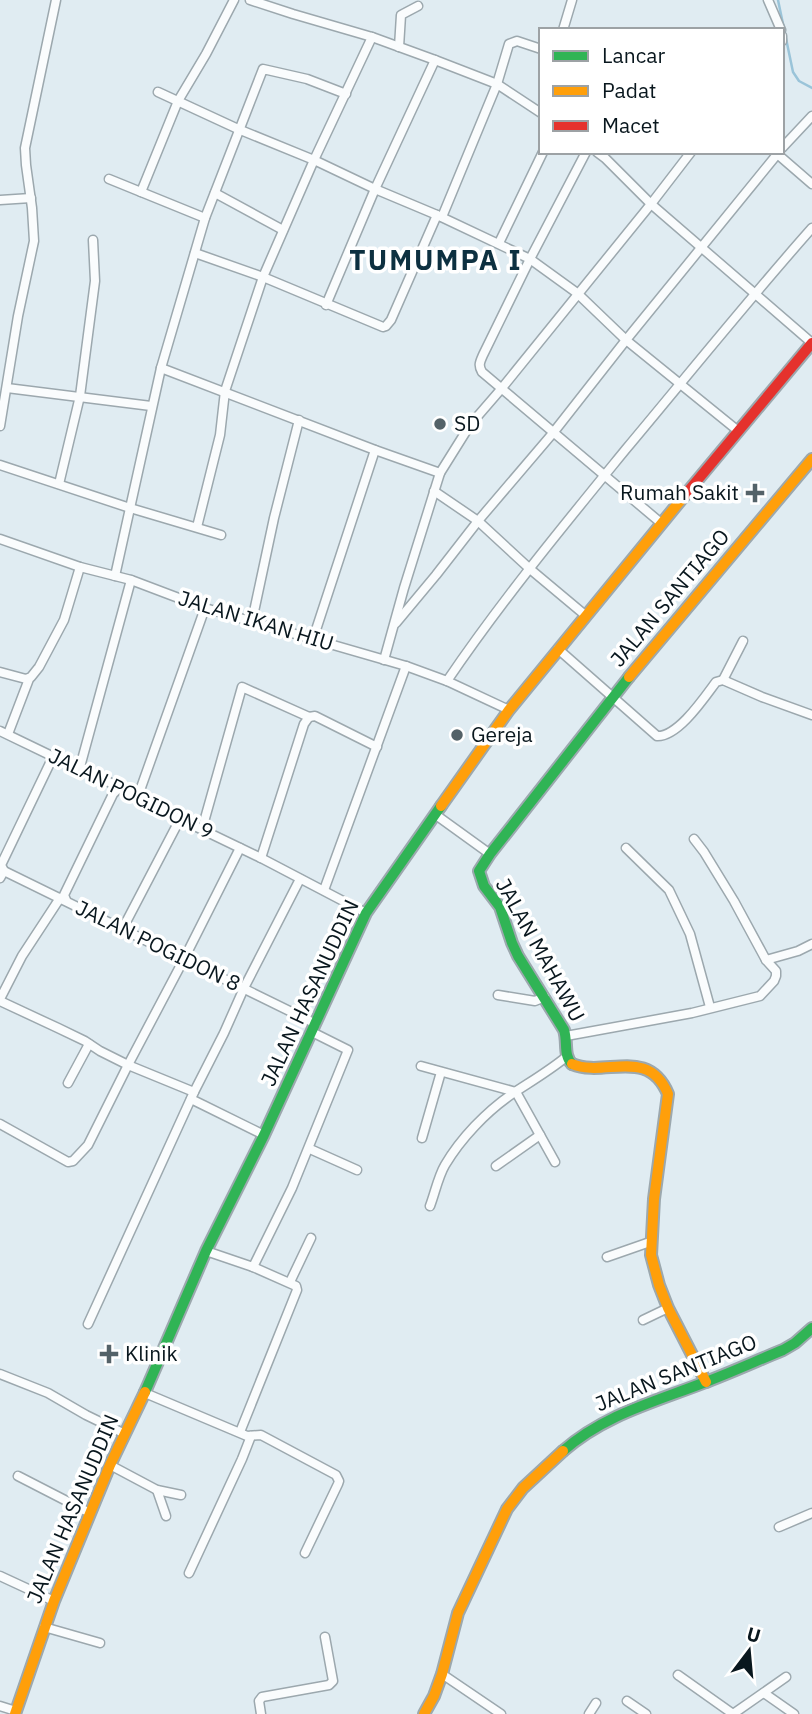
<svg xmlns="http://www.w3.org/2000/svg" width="812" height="1714" font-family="'IBM Plex Sans',sans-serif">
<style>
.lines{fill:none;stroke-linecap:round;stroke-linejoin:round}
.stream{stroke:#9ac4d9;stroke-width:2.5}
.street-casing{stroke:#9ca8ae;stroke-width:11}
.fast-casing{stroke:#9ca8ae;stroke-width:14}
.slow-casing{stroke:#9ca8ae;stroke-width:14}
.jam-casing{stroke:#9ca8ae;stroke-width:14}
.street{stroke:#fafcfd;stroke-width:8}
.fast{stroke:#30b455;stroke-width:10}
.slow{stroke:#ff9f0a;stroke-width:10}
.jam{stroke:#e5322d;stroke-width:10}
.poi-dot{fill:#546268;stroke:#fff;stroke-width:2.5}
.labels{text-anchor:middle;stroke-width:7;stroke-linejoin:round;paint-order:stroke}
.poi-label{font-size:21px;fill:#09171e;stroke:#fff;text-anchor:start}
.street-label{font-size:21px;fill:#09171e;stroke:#fff}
.district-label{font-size:28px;font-weight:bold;letter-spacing:2px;fill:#0d3040;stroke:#fff}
</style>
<rect width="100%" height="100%" fill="#e0ecf2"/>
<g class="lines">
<path class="stream" d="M778,0L793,72L799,81L812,88"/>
<defs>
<g id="street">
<path d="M250,0L293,14L372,37L435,60L497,84L541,113"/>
<path d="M768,0L781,30"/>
<path d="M563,30L572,0"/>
<path d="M782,36V41"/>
<path d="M399,47L401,15L418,6"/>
<path d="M158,92L238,129L314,160L375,189L437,215L530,259L577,293L626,340L737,430"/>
<path d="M782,148L812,116"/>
<path d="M586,152L530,259L483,355C480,362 478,365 482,372L661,523"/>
<path d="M597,152L605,158L651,204L812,343"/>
<path d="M775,152L812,184"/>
<path d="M109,179L205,218"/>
<path d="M141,192L178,101L206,54L234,0"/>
<path d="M215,193L283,230"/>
<path d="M0,200L31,198"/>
<path d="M442,217L497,84L509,44L517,41L541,49"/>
<path d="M499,243L543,152"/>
<path d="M195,253L263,277L383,327L386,326L391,320L437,215"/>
<path d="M326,305L375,189L435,60"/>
<path d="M161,368L375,450L440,473L470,425L502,388L651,204L691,152"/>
<path d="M7,388L151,406"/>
<path d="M0,426L18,316L34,241L32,208L26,165L25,148L56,0"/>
<path d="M0,465L130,508L221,535"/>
<path d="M59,484L80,396L95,281L93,240"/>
<path d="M434,491L478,521L530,569L585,615"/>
<path d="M197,527L220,435L225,391L263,277L314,160L372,37"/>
<path d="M0,539L80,567L131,580L205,608L406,666L447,681L509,710"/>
<path d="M115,576L161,368L205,218L263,69L307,79L346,94"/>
<path d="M252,621L274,518L299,420"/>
<path d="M396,623L436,575L478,521L553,433L626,340L779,152"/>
<path d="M313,639L375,450"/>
<path d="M558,649L657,736C678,737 704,698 716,682L723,680L762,697L812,715"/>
<path d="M384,660L404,588L440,473"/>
<path d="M0,672L26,679L31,677L39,667L64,620L80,567"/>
<path d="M723,680L743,641"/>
<path d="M447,681C502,600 564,525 626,449C688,375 748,300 812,228"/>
<path d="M0,731L58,759L80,767L180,819L261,858L366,913"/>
<path d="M8,734L29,679"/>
<path d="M80,767L131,580"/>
<path d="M138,796L205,608"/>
<path d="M436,815L490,854"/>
<path d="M202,829L242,687L309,717"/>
<path d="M626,848L669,890L690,934L710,1007"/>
<path d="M261,858L304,724L309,717L315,716L377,747"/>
<path d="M0,869L316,1024"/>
<path d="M0,878L4,871L1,865L50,763L58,759"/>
<path d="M324,890L406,666"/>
<path d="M66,900L64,895L113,794L120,787"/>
<path d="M123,928L180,819"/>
<path d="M766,960L798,951L812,944"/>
<path d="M498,995L535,1001L545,997"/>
<path d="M0,999L22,956L60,898"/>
<path d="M0,1001L58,1028L85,1041L100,1051L128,1065L194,1092"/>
<path d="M566,1036L692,1013L760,996L774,981L776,976V971L766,960L734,901L704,852L694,839"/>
<path d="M421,1066L516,1092L555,1162"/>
<path d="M68,1083L89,1044"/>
<path d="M191,1099L264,1135"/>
<path d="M0,1124L68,1162L73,1161L88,1145L128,1065L184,959L240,848"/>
<path d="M422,1138L441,1072"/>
<path d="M310,1149L357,1170"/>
<path d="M496,1166L540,1135"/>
<path d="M430,1206C435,1193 438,1177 445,1165C461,1138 486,1112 512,1094C530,1082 549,1071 566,1057"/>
<path d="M206,1251L253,1267L292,1188L348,1050L312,1032"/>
<path d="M607,1257L650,1242"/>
<path d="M290,1282L311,1238"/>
<path d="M643,1320L668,1308"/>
<path d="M88,1324L194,1092L224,1033L244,988L300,879"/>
<path d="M0,1374L48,1393L86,1415L125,1434"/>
<path d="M145,1393L247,1436L261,1435L336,1475L339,1481L338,1484L305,1553"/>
<path d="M240,1432L297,1290L296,1286L253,1267"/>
<path d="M110,1465L157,1490L181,1495"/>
<path d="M18,1476L90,1513"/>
<path d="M157,1490L166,1516"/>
<path d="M779,1527L812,1513"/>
<path d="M189,1573L242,1459L251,1436"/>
<path d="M0,1576L54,1601"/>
<path d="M44,1627L100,1643"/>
<path d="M442,1674L501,1714"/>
<path d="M678,1675L733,1714"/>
<path d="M764,1693L794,1714"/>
<path d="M627,1701L646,1714"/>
<path d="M0,1706L16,1711"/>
<path d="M261,1714L259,1701L262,1697L329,1685L333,1681L325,1637"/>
<path d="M589,1714L596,1703"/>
<path d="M733,1714L786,1677"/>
</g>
<g id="fast">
<path d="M572,1064C563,1055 568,1042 564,1030L518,956L512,943L500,907L484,886L479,871L490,854L629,677"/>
<path d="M145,1392L206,1251L264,1135L366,913L441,806"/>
<path d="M563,1451C604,1415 654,1402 703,1383C730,1373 756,1361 783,1350L795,1343L812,1328"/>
</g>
<g id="slow">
<path d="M629,677L812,459"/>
<path d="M441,806L509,710L685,495"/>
<path d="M572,1064C605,1078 648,1046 668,1094L654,1199L651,1255L659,1285L668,1308L706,1382"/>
<path d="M15,1714L54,1601L110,1465L145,1392"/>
<path d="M424,1714L434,1696L442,1674L458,1613L507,1509L523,1488L563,1451"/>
</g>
<path id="jam" d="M685,495L812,343"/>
</defs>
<use href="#street" class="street-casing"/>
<use href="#fast" class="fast-casing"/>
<use href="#slow" class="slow-casing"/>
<use href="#jam" class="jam-casing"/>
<use href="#street" class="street"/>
<use href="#fast" class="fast"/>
<use href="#slow" class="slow"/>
<use href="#jam" class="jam"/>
</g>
<g class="poi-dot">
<circle cx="440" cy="424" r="7"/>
<path d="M751.5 482.5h7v7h7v7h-7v7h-7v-7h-7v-7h7z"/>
<circle cx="457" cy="735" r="7"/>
<path d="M105.5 1343.5h7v7h7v7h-7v7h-7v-7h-7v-7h7z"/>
</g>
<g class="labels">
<g class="poi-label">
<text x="454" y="431">SD</text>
<text x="739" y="500" text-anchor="end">Rumah Sakit</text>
<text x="471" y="742">Gereja</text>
<text x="125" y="1361">Klinik</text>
</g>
<g class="street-label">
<text transform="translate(670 598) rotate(-50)" y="7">JALAN SANTIAGO</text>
<text transform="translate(256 621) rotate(17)" y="7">JALAN IKAN HIU</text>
<text transform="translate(131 794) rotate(26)" y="7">JALAN POGIDON 9</text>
<text transform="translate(158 946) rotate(26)" y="7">JALAN POGIDON 8</text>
<text transform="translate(540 950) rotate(61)" y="7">JALAN MAHAWU</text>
<text transform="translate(310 993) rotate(-65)" y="7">JALAN HASANUDDIN</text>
<text transform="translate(676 1373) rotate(-22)" y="7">JALAN SANTIAGO</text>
<text transform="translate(73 1509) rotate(-67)" y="7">JALAN HASANUDDIN</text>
</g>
<g class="district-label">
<text x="436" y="270">TUMUMPA I</text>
</g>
</g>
<rect x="539" y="28" width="245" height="126" fill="#ffffff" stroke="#9da2a5" stroke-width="2"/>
<rect x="553" y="51" width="35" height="10" fill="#30b455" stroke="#9da2a5" stroke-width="2"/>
<text x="602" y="63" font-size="21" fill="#09171e">Lancar</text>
<rect x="553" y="86" width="35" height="10" fill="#ff9f0a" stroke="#9da2a5" stroke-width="2"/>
<text x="602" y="98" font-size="21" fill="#09171e">Padat</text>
<rect x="553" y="121" width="35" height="10" fill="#e5322d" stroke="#9da2a5" stroke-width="2"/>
<text x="602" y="133" font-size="21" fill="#09171e">Macet</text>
<g transform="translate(749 1651) rotate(16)" stroke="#ffffff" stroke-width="5" paint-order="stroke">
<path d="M0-5L12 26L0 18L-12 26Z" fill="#09171e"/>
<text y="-10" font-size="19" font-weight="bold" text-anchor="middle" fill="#09171e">U</text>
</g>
</svg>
